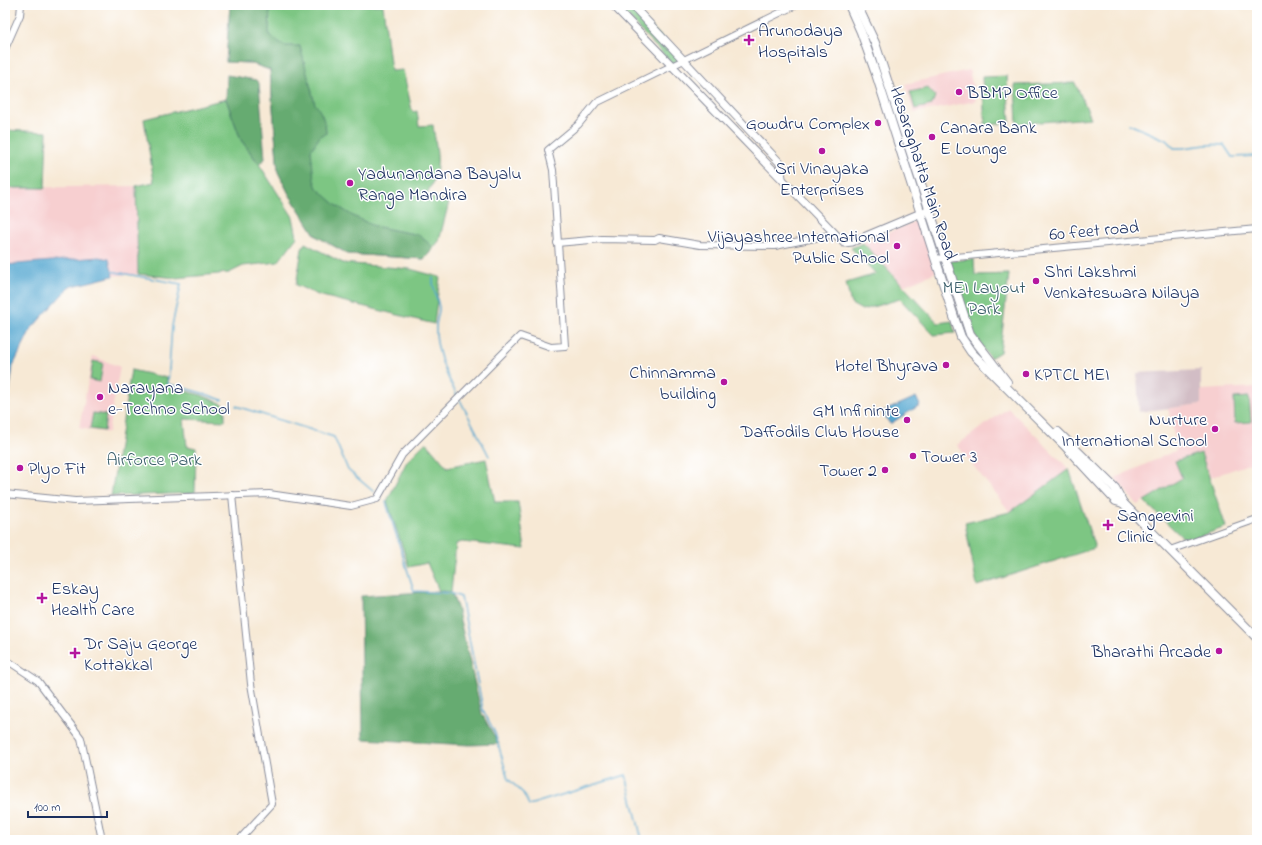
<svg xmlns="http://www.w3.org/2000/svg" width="1262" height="845" font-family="'Indie Flower',sans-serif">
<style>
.built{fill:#f7cfd0}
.industrial{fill:#d2bdc5}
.green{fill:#7dc683;stroke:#4c7a70}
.forest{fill:#66ab71;stroke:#406d68}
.water{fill:#55a7d0;stroke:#386b97}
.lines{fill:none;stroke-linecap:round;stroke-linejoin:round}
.stream{stroke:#55a7d0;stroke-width:1.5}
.tertiary-casing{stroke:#898c9a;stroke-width:8}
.secondary-casing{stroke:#898c9a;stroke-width:9}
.primary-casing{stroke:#898c9a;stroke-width:10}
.tertiary{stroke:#fff;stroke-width:6}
.secondary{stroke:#fff;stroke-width:7}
.primary{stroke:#fff;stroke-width:8}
.poi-dot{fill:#b5179e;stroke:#fff;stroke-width:1.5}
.labels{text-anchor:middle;stroke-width:3;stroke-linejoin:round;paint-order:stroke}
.poi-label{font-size:18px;fill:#1b2f5e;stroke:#fff;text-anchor:start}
.street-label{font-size:18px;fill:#1b2f5e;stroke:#fff}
.park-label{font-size:18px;fill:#385c69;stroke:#fff}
</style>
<rect width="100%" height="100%" fill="#fff"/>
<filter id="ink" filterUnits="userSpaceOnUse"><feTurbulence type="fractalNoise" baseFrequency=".025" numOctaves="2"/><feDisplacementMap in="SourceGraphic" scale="8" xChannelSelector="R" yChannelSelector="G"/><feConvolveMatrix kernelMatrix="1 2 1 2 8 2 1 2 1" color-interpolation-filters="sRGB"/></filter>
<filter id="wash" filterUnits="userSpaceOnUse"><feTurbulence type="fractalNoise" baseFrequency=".012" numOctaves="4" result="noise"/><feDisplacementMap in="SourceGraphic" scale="16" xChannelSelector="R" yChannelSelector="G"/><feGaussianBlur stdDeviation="0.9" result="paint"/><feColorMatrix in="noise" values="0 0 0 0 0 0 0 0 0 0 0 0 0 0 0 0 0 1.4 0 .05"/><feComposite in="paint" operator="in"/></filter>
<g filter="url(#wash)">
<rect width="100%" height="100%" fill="#f7e9d5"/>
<g class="built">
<path d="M969,70L976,101L914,113L905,84Z"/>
<path d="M136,186L138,274L113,276L109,259L99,257L5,265V188Z"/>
<path d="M918,220L936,272L903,286L863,243Z"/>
<path d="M93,356L120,367L108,433L79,428Z"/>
<path d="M1257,387V461L1209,478L1201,453L1175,461L1182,478L1137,505L1115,478L1177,450L1168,408L1201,404V390Z"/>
<path d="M1008,408L1069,469L1010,512L957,445Z"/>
</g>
<path class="industrial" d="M1201,370V404L1139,412L1137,373Z"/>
<g class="green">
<path d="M230,5H383L391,71L403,70L412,110L413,112L417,111L419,126L433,125C437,155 443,169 425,196L449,202L439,241L424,259L348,254L316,236L289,194L278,172L270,70L250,63L226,62Z"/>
<path d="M617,5H630L682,58L672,64Z"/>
<path d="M1007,76L1010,123L985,125L982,77Z"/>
<path d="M1075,83L1091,118L1017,124L1015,85Z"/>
<path d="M928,88L935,96L932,105L915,109L910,92Z"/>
<path d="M226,99L241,140L259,164L293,217L297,237L278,262L243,266L229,273L176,278L138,274L136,186L154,182L144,119Z"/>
<path d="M5,130L47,132L45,188H5Z"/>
<path d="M305,243L343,263L410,269L440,277L434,324L318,295L296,285L302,249Z"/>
<path d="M863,243L938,323L952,321L955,333L934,335L900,299L862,310L851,304L846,283L876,274L851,248Z"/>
<path d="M974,259L975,275L1009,274L1000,352L990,358L970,328L950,261Z"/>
<path d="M93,361L103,363L100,382L90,380Z"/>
<path d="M131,370L167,378V387L201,395L225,405V421L184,419L187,446L196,448L195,493L111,496Z"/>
<path d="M1249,397L1251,422L1235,423L1234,398Z"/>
<path d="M93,413L106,415L104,431L90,429Z"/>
<path d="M426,442L447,467L486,459L495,502H518L525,549L462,542L456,544L451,592L439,591L427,563L409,567L387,501L407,461Z"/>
<path d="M1201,453L1226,527L1186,541L1144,501L1182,478L1175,461Z"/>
<path d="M1069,469L1095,548L977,586L965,523L1010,512Z"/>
</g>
<g class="forest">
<path d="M230,5H270L269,35L285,46H300L315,104C322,112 326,124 326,134L321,135L311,150L314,180L317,188L336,205L353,216L374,226L419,235L434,248L424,259L348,254L316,236L289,194L278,172L270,70L250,63L226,62Z"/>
<path d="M227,75L256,80L259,83L265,159L259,164L241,140L226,99Z"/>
<path d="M439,591L451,592L457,607L482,714L499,744L469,745L363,739L361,596Z"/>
</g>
<g class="water">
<path d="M99,257L109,259L113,276L69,287L31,329L13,366L5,426V265Z"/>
<path d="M916,397L920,405L890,424L882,412Z"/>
</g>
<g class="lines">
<g class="stream">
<path d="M1129,124L1166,140L1174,148C1192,149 1205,142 1224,145L1232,157L1257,156"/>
<path d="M110,271L181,284L172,326L168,384L202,393L222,400"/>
<path d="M433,278C432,289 438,298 439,308C439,314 436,321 436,327C435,350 447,377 458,397"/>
<path d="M460,400L489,456"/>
<path d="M236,406L334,437L348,470L374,492"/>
<path d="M386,502L414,591L449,593L461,597L483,710L495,733L508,779L523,793L529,805L626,775L642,840"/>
</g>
</g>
</g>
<g filter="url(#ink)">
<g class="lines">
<defs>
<g id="tertiary">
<path d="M5,49L20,15L21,5"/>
<path d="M557,243L602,239L655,240L659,238L700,245L775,246L835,234"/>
<path d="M935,259L1257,229"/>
<path d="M5,494L75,501L269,494L351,506L377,499L402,455L520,336L551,347L565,346L553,170L548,150L578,125L596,103L796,5"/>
<path d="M232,495L251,684L272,804L239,840"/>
<path d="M1170,550L1257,519"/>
<path d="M5,659L38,681L81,738L102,840"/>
</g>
<g id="secondary">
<path d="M613,5L844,243L852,242L928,210"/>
<path d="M632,5L780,163L782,178"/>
</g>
<g id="primary">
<path d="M849,5L861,32L876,74L955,320L961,337L971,352L1066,447L1116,501L1123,503L1257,638"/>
<path d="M857,5L875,43L970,334L1007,382"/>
<path d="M1058,432L1115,488L1123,503"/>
</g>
</defs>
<use href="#tertiary" class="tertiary-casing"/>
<use href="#secondary" class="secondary-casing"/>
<use href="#primary" class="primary-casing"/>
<use href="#tertiary" class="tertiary"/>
<use href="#secondary" class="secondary"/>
<use href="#primary" class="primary"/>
</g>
</g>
<g class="poi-dot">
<path d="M747 34h4v4h4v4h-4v4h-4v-4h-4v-4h4z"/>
<circle cx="959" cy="92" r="4"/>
<circle cx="878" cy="123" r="4"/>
<circle cx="932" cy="137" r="4"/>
<circle cx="822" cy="151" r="4"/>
<circle cx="350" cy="183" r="4"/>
<circle cx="897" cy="246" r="4"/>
<circle cx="1036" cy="281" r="4"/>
<circle cx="946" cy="365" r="4"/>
<circle cx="1026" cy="374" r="4"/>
<circle cx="724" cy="382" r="4"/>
<circle cx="100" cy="397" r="4"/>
<circle cx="907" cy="420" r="4"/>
<circle cx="1215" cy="429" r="4"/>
<circle cx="913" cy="456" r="4"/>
<circle cx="20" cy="468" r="4"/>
<circle cx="885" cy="470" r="4"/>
<path d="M1106 519h4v4h4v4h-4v4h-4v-4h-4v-4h4z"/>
<path d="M40 592h4v4h4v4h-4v4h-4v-4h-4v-4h4z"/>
<circle cx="1219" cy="651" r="4"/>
<path d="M73 647h4v4h4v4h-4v4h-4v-4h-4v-4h4z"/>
</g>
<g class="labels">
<g class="poi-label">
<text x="758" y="36">Arunodaya<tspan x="758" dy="21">Hospitals</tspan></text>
<text x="967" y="98">BBMP Office</text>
<text x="870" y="129" text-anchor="end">Gowdru Complex</text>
<text x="940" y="133">Canara Bank<tspan x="940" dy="21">E Lounge</tspan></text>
<text x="822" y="174" text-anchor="middle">Sri Vinayaka<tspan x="822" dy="21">Enterprises</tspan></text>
<text x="358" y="179">Yadunandana Bayalu<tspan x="358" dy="21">Ranga Mandira</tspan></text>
<text x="889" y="242" text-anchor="end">Vijayashree International<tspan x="889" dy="21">Public School</tspan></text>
<text x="1044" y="277">Shri Lakshmi<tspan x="1044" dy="21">Venkateswara Nilaya</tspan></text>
<text x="938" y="371" text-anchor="end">Hotel Bhyrava</text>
<text x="716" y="378" text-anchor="end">Chinnamma<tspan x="716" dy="21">building</tspan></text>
<text x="1034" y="380">KPTCL MEI</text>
<text x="108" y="393">Narayana<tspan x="108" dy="21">e-Techno School</tspan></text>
<text x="899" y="416" text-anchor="end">GM Infininte<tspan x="899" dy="21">Daffodils Club House</tspan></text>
<text x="1207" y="425" text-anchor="end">Nurture<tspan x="1207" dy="21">International School</tspan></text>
<text x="921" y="462">Tower 3</text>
<text x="28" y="474">Plyo Fit</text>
<text x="877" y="476" text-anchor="end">Tower 2</text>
<text x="1117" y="521">Sangeevini<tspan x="1117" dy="21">Clinic</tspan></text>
<text x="51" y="594">Eskay<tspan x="51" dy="21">Health Care</tspan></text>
<text x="84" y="649">Dr Saju George<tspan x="84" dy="21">Kottakkal</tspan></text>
<text x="1211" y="657" text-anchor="end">Bharathi Arcade</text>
</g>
<g class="street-label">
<text transform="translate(924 173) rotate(72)" y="6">Hesaraghatta Main Road</text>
<text transform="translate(1094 230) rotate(-5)" y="6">60 feet road</text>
</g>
<g class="park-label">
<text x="984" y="293">MEI Layout<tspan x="984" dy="21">Park</tspan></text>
<text x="154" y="465">Airforce Park</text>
</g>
</g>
<rect width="1262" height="845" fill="none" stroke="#fff" stroke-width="20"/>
<path d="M28 811v6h79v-6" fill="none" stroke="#1b2f5e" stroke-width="2"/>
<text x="34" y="811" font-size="12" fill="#1b2f5e" stroke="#ffffff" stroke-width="3" paint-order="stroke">100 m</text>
</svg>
